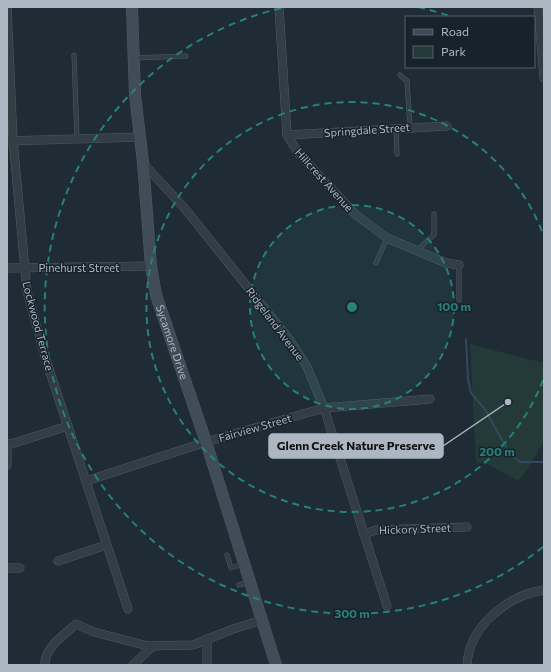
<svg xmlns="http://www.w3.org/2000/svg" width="551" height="672" font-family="Commissioner,sans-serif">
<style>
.green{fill:#243a39}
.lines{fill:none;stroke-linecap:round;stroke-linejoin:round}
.stream{stroke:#33485d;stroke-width:2}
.lane-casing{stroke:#505a64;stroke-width:5}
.street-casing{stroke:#505a64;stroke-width:9}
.secondary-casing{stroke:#505a64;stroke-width:12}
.lane{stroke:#333d46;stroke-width:4}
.street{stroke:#333d46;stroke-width:8}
.secondary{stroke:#414c59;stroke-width:11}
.ring{fill:none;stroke:#27807b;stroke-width:2;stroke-dasharray:7 5}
.labels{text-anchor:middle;stroke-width:3;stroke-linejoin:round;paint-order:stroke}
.street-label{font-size:11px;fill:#adb7c3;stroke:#18222a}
.centre{fill:#27807b;stroke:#18222a;stroke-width:2}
.ring-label{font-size:12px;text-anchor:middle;font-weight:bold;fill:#27807b;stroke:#18222a;stroke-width:3;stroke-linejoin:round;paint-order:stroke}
.leader{fill:none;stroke:#adb7c3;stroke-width:1.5}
.callout-dot{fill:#adb7c3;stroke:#18222a;stroke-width:1.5}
.callout{fill:#adb7c3;stroke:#adb7c3;stroke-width:1.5}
.callout-label{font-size:12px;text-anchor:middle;font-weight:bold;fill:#111}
</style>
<rect width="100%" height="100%" fill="#1f2b35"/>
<path class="green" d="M470,344L544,363V441L527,470L518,481L484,462L476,463Z"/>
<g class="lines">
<path class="stream" d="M466,339L468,379L471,393L484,408L510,454L520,462H544"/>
<defs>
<g id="lane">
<path d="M74,55L77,139"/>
<path d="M134,58L186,56"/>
<path d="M400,75L407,81L410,127"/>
<path d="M396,129L397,154"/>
<path d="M417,250L434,235V214"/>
<path d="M376,263L387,238"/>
<path d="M459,265V300"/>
<path d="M227,555L231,568L243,564"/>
<path d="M239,585L249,582"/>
</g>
<g id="street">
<path d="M7,7L13,140L27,291L46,360L128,609"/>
<path d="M279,7L287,135L299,154L355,214L387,238L446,263L459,265"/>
<path d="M538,7L544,78"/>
<path d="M287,135L447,126"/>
<path d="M7,141L140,137"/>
<path d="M143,163L186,210L289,339L307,367L324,408L387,606"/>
<path d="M7,268L151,266"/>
<path d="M7,443V465"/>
<path d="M8,445L68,426"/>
<path d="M86,481L206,442L324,408L430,399"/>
<path d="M364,534L376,530L467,527"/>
<path d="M58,561L106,545"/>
<path d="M7,568H20"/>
<path d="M45,665C44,648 65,634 76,624L94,632L148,646L193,645L233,629L262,620"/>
<path d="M133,665L153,646"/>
<path d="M207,665V639"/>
<path d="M467,665C469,626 508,595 544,590"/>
</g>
<g id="secondary">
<path id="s1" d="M132,7L135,95L143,162L151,266L156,295L206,442L276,665"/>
</g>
</defs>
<use href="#lane" class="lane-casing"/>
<use href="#street" class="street-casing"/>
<use href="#secondary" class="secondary-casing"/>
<use href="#lane" class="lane"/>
<use href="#street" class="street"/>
<use href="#secondary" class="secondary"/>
</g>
<circle cx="352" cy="307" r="102" fill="#27807b" fill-opacity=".12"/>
<g class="ring">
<circle cx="352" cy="307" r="102"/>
<path d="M543 380A205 205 0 1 1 543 234"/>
<path d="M543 547A307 307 0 1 1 286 7M418 7A307 307 0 0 1 452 17"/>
</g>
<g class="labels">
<g class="street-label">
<text transform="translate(367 130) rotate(-4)" y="4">Springdale Street</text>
<text transform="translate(324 180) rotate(48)" y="4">Hillcrest Avenue</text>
<text x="79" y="272">Pinehurst Street</text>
<text transform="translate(275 324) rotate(53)" y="4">Ridgeland Avenue</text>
<text transform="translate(38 326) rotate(75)" y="4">Lockwood Terrace</text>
<text dy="4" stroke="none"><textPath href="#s1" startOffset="339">Sycamore Drive</textPath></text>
<text transform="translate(255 428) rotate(-16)" y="4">Fairview Street</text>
<text transform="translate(415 529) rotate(-2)" y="4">Hickory Street</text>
</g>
</g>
<circle cx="352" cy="307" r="6" class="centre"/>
<g class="ring-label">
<text x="454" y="311">100 m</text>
<text x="497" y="456">200 m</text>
<text x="352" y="618">300 m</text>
</g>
<path class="leader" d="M508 402L443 446"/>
<circle class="callout-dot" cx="508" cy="402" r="4"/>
<rect class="callout" x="269" y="434" width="174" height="24" rx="4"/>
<g class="callout-label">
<text x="356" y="450">Glenn Creek Nature Preserve</text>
</g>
<rect width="551" height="672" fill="none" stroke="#adb7c3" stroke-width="16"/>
<rect x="405" y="16" width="130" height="52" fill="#18222a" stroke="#545e67"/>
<rect x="413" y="29" width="20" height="6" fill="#414c59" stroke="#545e67"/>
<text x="441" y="36" font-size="12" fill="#adb7c3">Road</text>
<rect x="413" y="46" width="20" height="12" fill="#243a39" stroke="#545e67"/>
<text x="441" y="56" font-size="12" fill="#adb7c3">Park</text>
</svg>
